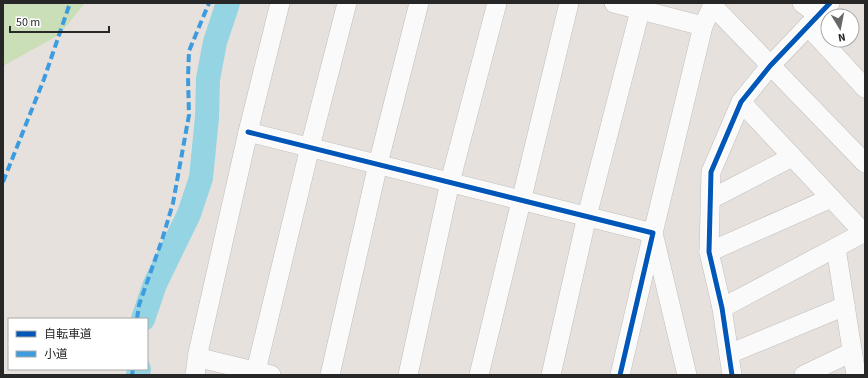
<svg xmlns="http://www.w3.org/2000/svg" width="868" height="378" font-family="'Source Sans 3','Noto Sans JP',sans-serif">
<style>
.green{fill:#cadeb7}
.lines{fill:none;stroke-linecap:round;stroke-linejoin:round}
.river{stroke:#95d4e2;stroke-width:24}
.minor-casing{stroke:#bfbdbd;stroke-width:20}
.minor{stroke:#fbfafa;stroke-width:19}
.quiet{stroke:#3d9ce0;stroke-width:4;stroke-dasharray:8 4;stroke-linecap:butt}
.cycleway-casing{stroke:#fff;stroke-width:8}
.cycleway{stroke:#0057b8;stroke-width:5}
</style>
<rect width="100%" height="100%" fill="#e6e1dc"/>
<path class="green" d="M3,3H85L59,35L3,66Z"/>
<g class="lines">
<g class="river">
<path d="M143,319L155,284L189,214L201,178L207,117L208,79L215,42L228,3"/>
<path d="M138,375L139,369"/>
</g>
<defs>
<g id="minor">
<path d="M614,3L703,26"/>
<path d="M802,3L818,15"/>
<path d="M712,5L865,163"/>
<path d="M808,26L865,88"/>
<path d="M741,102L864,233"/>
<path d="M248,132L653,233L620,375"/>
<path d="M711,199L792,157"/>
<path d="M836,248L856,375"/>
<path d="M709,252L831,198"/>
<path d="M722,308L865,232"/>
<path d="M198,353L204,359L271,375"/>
<path d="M729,354L845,306"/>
<path d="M195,375L198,353L248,132L280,3"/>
<path d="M255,375L310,147L347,3"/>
<path d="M330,375L378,164L419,3"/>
<path d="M408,375L450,182L497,3"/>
<path d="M479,375L569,3"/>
<path d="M551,375L587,216L642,3"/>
<path d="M687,375L653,233L703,26L714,3"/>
<path d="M732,375L722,308L709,252L711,172L741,102L770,66L830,3"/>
<path d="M804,375L852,352"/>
</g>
</defs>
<use href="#minor" class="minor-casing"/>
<use href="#minor" class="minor"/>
<g class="quiet">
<path d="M3,182L44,79L70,3"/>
<path d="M137,319L139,305L162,240L173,203L189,115L188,78L189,51L209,3"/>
<path d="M132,375L133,369"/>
</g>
<defs>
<g id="cycleway">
<path d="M248,132L653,233L620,375"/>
<path d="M732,375L722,308L709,252L711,172L741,102L770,66L830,3"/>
</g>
</defs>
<use href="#cycleway" class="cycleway-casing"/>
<use href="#cycleway" class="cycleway"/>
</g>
<rect width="868" height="378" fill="none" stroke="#272727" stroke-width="8"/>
<rect x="8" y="318" width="140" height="52" fill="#ffffff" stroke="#a9a9a9"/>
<rect x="16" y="331" width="20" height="6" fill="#0057b8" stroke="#a9a9a9"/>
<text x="44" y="338" font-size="12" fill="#272727">自転車道</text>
<rect x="16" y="351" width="20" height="6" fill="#3d9ce0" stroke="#a9a9a9"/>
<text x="44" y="358" font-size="12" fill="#272727">小道</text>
<g transform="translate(840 28) rotate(170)"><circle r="19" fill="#ffffff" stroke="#a9a9a9"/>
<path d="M0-3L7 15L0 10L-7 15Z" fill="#6a6866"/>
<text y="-6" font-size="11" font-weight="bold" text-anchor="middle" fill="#272727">N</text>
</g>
<path d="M10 26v6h99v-6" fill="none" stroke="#272727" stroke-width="2"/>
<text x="16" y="26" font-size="12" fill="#272727" stroke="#ffffff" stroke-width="3" paint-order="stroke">50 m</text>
</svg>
